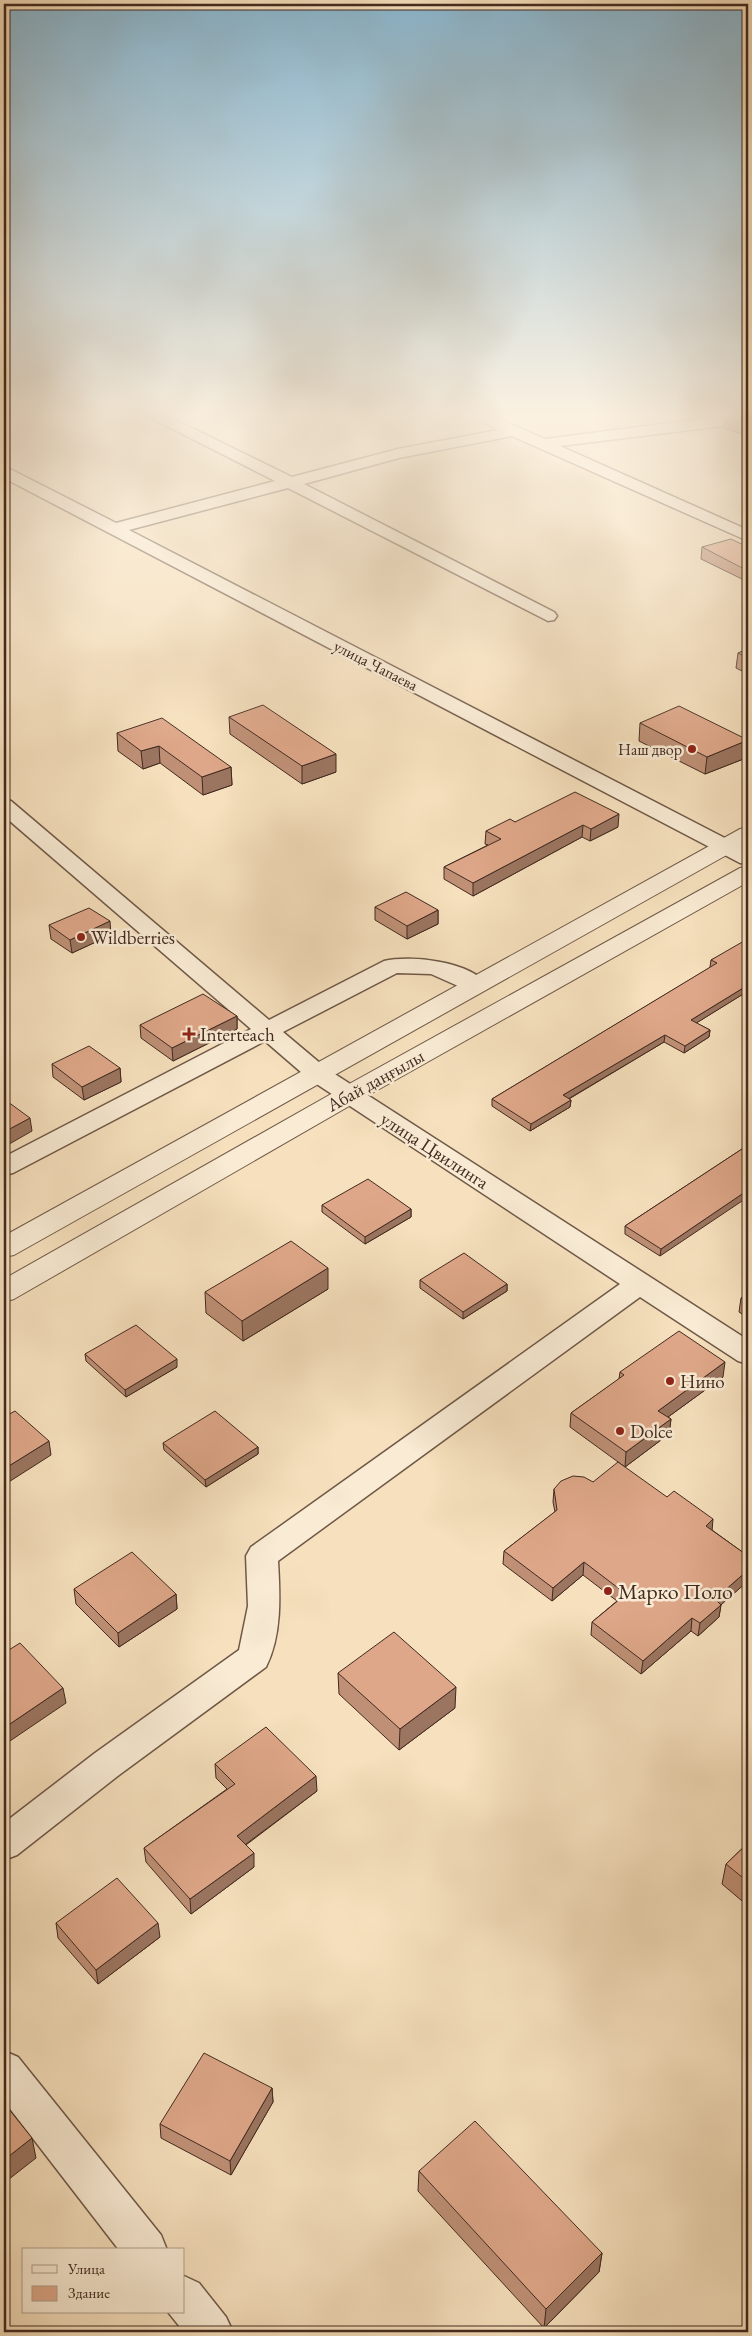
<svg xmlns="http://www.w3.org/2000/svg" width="752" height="2336" font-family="'EB Garamond',serif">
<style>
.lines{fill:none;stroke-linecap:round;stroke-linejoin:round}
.minor-casing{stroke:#6f5847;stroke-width:3}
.tertiary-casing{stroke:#6f5847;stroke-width:2}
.minor{fill:#f9ebd4;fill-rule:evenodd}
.tertiary{fill:#f9ebd4;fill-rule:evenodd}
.wall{fill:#bf9076;stroke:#422a20}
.shaded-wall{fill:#9b7560;stroke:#422a20}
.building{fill:#dea789;stroke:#422a20}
.poi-dot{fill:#8f2418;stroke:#f9ebd4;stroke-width:2}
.labels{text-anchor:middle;stroke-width:5;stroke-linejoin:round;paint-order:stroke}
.far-street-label{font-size:16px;fill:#422a20;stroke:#f9ebd4}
.far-poi-label{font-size:16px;fill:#422a20;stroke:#f9ebd4;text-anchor:end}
.poi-label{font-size:19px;fill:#422a20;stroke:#f9ebd4;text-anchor:start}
.street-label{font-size:19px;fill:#422a20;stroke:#f9ebd4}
.near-poi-label{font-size:22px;fill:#422a20;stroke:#f9ebd4;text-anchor:start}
</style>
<rect width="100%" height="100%" fill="#f6e0bd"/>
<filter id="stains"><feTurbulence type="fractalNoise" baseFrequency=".004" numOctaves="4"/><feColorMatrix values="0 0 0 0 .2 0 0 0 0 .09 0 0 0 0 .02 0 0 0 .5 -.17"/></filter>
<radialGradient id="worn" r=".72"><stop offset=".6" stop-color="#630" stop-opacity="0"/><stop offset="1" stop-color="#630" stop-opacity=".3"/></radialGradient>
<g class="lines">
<defs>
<g id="minor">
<path d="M141,413H161L292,477L398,449L498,430L466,413H486L545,439L748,413V421L723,426L560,446L748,530V541L512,436L399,458L304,484L554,612L557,616L554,620L548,621L288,488L129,530L748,850V864L740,863L4,478V467L10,469L116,523L275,481Z"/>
<path d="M4,799L11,801L269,1020L384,961C410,955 470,961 487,985L483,990L475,992L467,990L431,974L397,973L283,1032L327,1069L748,1340V1364L738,1361L640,1297L278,1561C280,1596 282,1635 266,1667L119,1775L17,1855L4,1860V1823L95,1753L239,1650L248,1606L246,1556L251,1547L620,1284L309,1079L265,1041L13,1173L4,1175V1157L251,1029L4,816Z"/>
<path d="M4,2051L18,2057L161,2235L167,2250H119L4,2101Z"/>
<path d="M184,2276L199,2283L226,2317L233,2332H184L168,2312H184Z"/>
</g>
<g id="tertiary">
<path d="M748,827V843L14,1255L4,1257V1236L740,829Z"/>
<path d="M748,866V882L358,1101L14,1299L4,1302V1279L340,1089L740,868Z"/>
</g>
</defs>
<use href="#minor" class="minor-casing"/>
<use href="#tertiary" class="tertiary-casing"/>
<use href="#minor" class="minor"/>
<use href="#tertiary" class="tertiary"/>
</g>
<g class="wall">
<path d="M684,413H733L695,418Z"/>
<path d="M748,413V436L724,428L725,418Z"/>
<path d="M702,547H748V582L701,559Z"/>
<path d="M748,649V674L736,668L738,653Z"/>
<path d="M229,717L336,772L302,784L230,734Z"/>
<path d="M640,723L746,758L705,774L639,741Z"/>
<path d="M117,733L231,767L232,785L203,795L160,763L143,769L118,751Z"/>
<path d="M515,822L618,827L590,841L582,837L473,896L444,879V867L488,845L485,844L486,831Z"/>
<path d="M375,907L438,910V924L407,939L375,920Z"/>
<path d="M49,925L111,935L72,953L51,939Z"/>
<path d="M748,943V991L696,1023L710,1030L709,1037L684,1053L664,1042L569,1099L571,1100L570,1107L530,1131L492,1106V1099L711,967H710L711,960Z"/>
<path d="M237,1016V1029L173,1061L141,1038L140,1025Z"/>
<path d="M52,1064L120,1068L121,1082L84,1100L53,1077Z"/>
<path d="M748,1145L660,1256L625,1234V1226Z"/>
<path d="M322,1205L411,1209V1217L365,1244L322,1212Z"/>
<path d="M420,1280L507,1284V1291L463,1319L420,1288Z"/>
<path d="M328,1289L243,1341L206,1313L205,1292Z"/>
<path d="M748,1292V1318L739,1312L741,1298Z"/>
<path d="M85,1354L177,1367L126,1397L86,1361Z"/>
<path d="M620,1372L723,1377L668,1417L671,1419L669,1434L625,1467L570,1427L571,1413L619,1379Z"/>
<path d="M163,1443L258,1447V1454L206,1487L164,1450Z"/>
<path d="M593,1482L712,1530L748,1556V1581L721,1604L719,1617L698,1636L691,1631L641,1674L591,1635L592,1622L617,1601L583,1575L552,1601L503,1564L504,1551L555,1512L553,1502L554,1489Z"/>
<path d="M74,1589L176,1594L177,1609L119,1647L76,1604Z"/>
<path d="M338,1673L455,1708L399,1750L339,1694Z"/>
<path d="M215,1764L317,1791L246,1845L254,1867L191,1914L146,1862L144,1848L227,1789L216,1778Z"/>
<path d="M748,1843V1906L722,1884L726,1864Z"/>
<path d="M56,1923L160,1937L98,1984L58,1938Z"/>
<path d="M272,2088L273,2102L231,2175L161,2138L160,2124Z"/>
<path d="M419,2171L602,2253L599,2272L544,2328L418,2191Z"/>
</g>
<g class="shaded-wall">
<path d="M696,413H733L695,418Z"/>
<path d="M748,740L746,758L705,774L707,757Z"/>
<path d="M159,746L160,763L143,769L141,751Z"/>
<path d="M336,754V772L302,784V766Z"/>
<path d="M231,767L232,785L203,795L202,777Z"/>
<path d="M619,814L618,827L590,841L591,829Z"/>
<path d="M583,825L582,837L473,896V883Z"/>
<path d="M438,910V924L407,939V926Z"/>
<path d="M110,921L111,935L72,953L70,940Z"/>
<path d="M748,985V991L690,1027L691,1020Z"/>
<path d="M237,1016V1029L173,1061L172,1048Z"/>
<path d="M710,1030L709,1037L684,1053L685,1046Z"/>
<path d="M665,1035L664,1042L563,1102V1095Z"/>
<path d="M120,1068L121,1082L84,1100L82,1087Z"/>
<path d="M571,1100L570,1107L530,1131L531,1124Z"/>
<path d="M30,1118L32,1131L4,1147V1132Z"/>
<path d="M748,1190V1197L660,1256L661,1249Z"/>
<path d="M411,1209V1217L365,1244V1237Z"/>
<path d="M328,1268V1289L243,1341L242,1321Z"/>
<path d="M507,1284V1291L463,1319V1312Z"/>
<path d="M177,1359V1367L126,1397L125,1390Z"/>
<path d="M725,1362L723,1377L657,1425L658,1411Z"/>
<path d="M671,1419L669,1434L625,1467L626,1452Z"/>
<path d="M49,1441L51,1455L4,1485V1469Z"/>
<path d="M258,1447V1454L206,1487L205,1480Z"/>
<path d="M713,1519L712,1532L706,1526Z"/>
<path d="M584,1562L583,1575L552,1601L553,1588Z"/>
<path d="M748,1570V1581L713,1612L715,1599Z"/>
<path d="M176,1594L177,1609L119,1647L118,1633Z"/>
<path d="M721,1605L719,1617L698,1636L700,1623Z"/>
<path d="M692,1618L691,1631L641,1674L643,1661Z"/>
<path d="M456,1687L455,1708L399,1750L400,1729Z"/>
<path d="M63,1688L66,1703L4,1745V1728Z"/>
<path d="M316,1776L317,1791L238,1850L237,1836Z"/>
<path d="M254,1853V1867L191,1914L190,1899Z"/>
<path d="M158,1923L160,1937L98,1984L96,1970Z"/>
<path d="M272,2088L273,2102L231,2175L230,2161Z"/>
<path d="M32,2138L36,2158L4,2183V2160Z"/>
<path d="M602,2253L599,2272L544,2328L546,2309Z"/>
</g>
<g class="building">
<path d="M744,413H748V425L725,418Z"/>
<path d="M731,539L748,547V571L702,547Z"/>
<path d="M748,649V658L738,653Z"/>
<path d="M263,705L336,754L302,766L229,717Z"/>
<path d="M679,706L748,740L707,757L640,723Z"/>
<path d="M162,718L231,767L202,777L159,746L141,751L117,733Z"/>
<path d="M575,792L619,814L591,829L583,825L473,883L444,867L501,839L486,831L510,819L515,822Z"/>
<path d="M406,892L438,910L407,926L375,907Z"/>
<path d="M89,908L110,921L70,940L49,925Z"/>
<path d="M744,941L748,943V985L691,1020L710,1030L685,1046L665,1035L563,1095L571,1100L531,1124L492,1099L717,963L711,960Z"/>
<path d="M203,994L237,1016L172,1048L140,1025Z"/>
<path d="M89,1046L120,1068L82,1087L52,1064Z"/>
<path d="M4,1099L30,1118L4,1132Z"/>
<path d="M748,1145V1190L661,1249L625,1226Z"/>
<path d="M368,1179L411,1209L365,1237L322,1205Z"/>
<path d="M291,1241L328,1268L242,1321L205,1292Z"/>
<path d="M464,1253L507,1284L463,1312L420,1280Z"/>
<path d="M748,1292V1302L741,1298Z"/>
<path d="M136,1325L177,1359L125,1390L85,1354Z"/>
<path d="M679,1331L725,1362L658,1411L671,1419L626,1452L571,1413L624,1375L620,1372Z"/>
<path d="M15,1411L49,1441L4,1469V1417Z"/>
<path d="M215,1411L258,1447L205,1480L163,1443Z"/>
<path d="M618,1462L667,1497L674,1491L713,1519L706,1526L748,1556V1570L715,1599L721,1605L700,1623L692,1618L643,1661L592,1622L626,1594L584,1562L553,1588L504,1551L557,1510L554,1489L561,1481L573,1476L584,1477L593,1482Z"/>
<path d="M132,1552L176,1594L118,1633L74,1589Z"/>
<path d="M394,1632L456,1687L400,1729L338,1673Z"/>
<path d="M20,1643L63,1688L4,1728V1653Z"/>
<path d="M266,1727L316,1776L237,1836L254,1853L190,1899L144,1848L235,1784L215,1764Z"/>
<path d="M748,1843V1882L726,1864Z"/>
<path d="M117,1878L158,1923L96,1970L56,1923Z"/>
<path d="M204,2053L272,2088L230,2161L160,2124Z"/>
<path d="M4,2103L32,2138L4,2160Z"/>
<path d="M475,2121L602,2253L546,2309L419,2171Z"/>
</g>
<linearGradient id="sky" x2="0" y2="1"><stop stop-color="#8ab8d2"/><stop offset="0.56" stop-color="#fbf1e1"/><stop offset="1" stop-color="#fbf1e1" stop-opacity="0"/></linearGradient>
<rect width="752" height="741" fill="url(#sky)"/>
<g class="poi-dot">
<circle cx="692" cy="749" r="5"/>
<circle cx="81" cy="937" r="5"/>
<path d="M186.5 1026.5h5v5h5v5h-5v5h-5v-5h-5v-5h5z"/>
<circle cx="670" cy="1381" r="5"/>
<circle cx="620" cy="1431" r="5"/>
<circle cx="608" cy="1591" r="5"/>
</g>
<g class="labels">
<g class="far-street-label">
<text transform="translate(376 665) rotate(27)" y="6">улица Чапаева</text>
</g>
<g class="far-poi-label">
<text x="682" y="755">Наш двор</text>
</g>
<g class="poi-label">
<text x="91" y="944">Wildberries</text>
<text x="200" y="1041">Interteach</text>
<text x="680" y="1388">Нино</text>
<text x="630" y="1438">Dolce</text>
</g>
<g class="street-label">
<text transform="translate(375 1080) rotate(-29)" y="7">Абай даңғылы</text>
<text transform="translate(435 1150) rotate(33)" y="7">улица Цвилинга</text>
</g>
<g class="near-poi-label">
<text x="618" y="1599">Марко Поло</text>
</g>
</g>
<rect width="752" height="2336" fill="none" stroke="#f6e0bd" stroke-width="20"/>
<rect x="5" y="5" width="742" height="2326" fill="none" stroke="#422a20" stroke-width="2.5"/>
<rect x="10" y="10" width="732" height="2316" fill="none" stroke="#422a20"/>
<rect x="22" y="2248" width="162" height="65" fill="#f9ebd4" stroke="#b09e8c"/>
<rect x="32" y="2265" width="25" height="8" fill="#f9ebd4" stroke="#b09e8c"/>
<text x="68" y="2274" font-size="15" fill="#422a20">Улица</text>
<rect x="32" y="2286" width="25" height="15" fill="#dea789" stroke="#b09e8c"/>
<text x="68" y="2298" font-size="15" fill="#422a20">Здание</text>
<rect width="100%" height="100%" filter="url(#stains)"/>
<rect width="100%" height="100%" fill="url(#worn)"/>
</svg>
